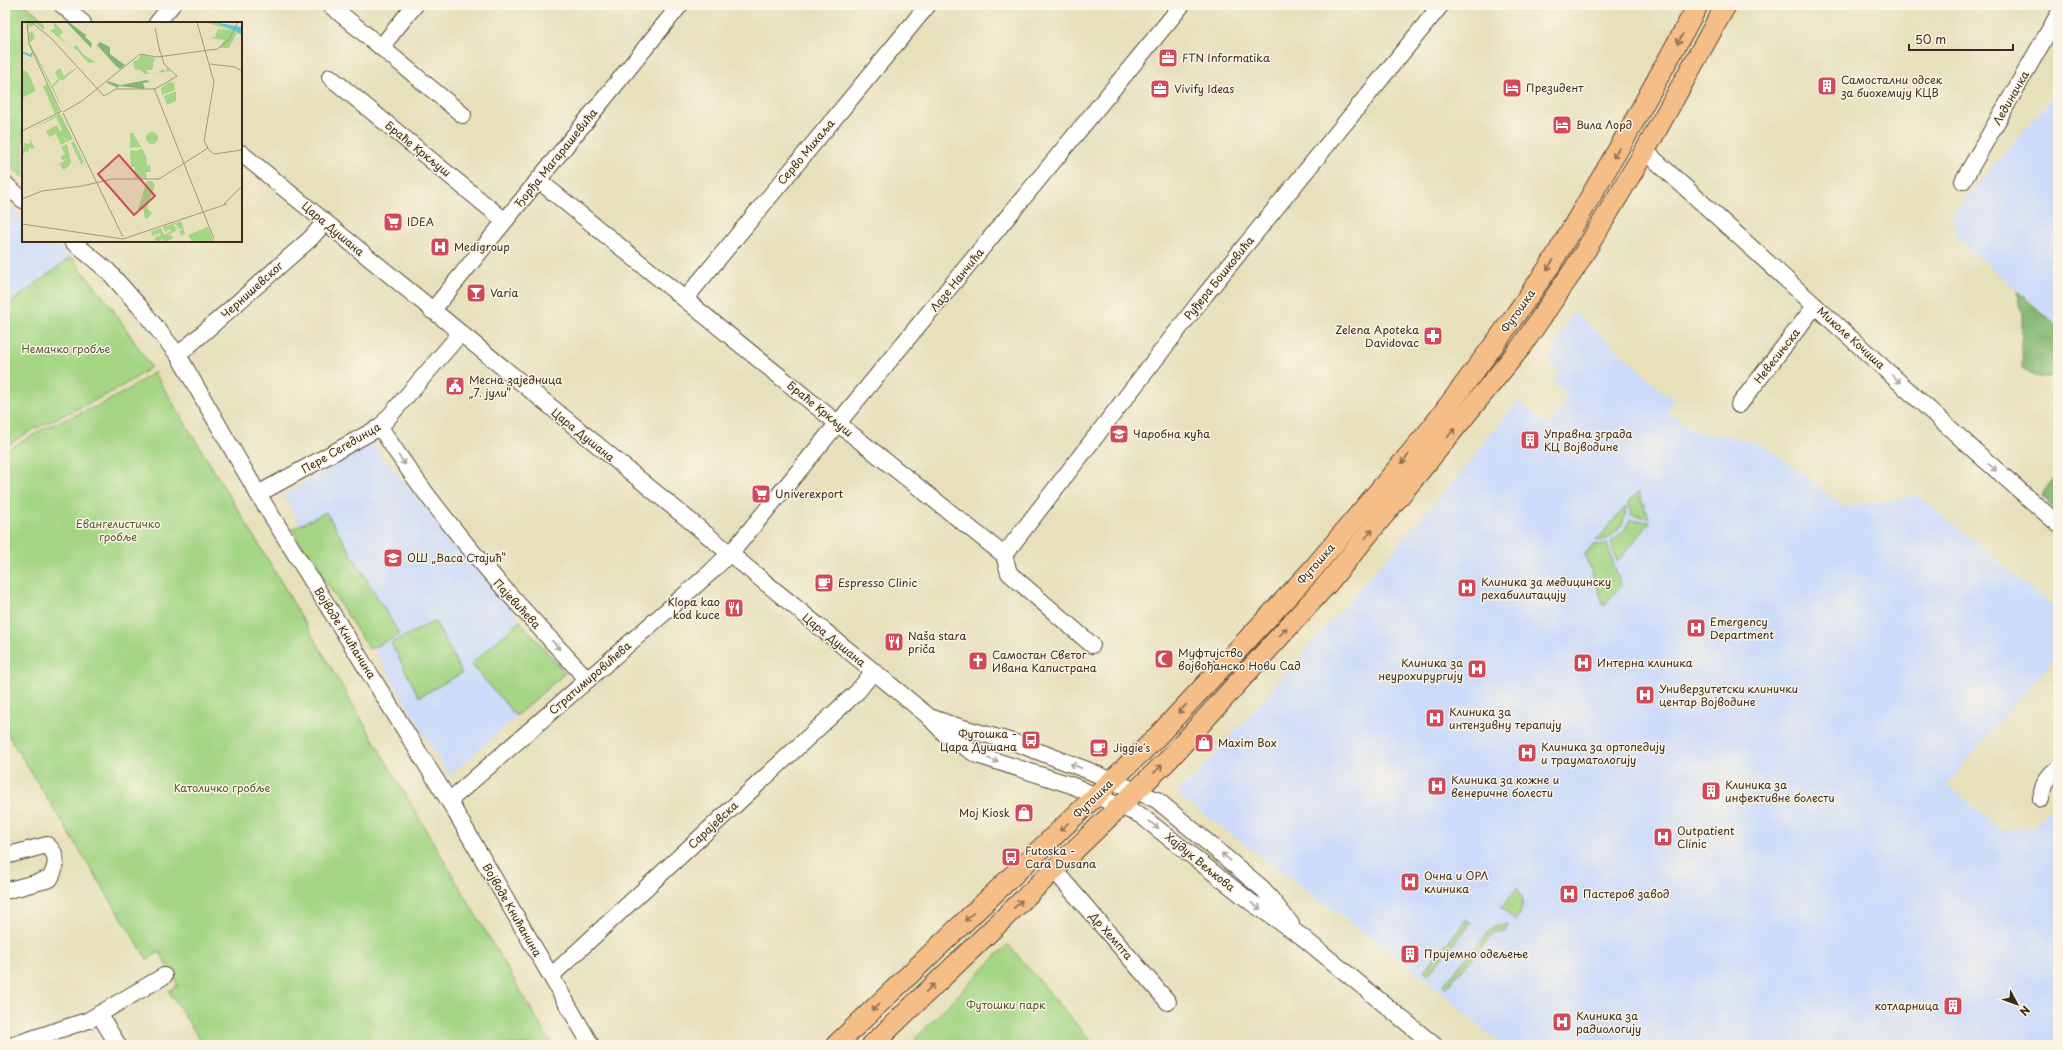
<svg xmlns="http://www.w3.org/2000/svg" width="2063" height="1050" font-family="'Playpen Sans',sans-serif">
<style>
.built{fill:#ccdbf9}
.green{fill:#a3d584;stroke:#6f8051}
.forest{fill:#82b672;stroke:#5e7048}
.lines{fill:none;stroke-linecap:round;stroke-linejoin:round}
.minor-casing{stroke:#554536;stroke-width:18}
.major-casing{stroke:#554536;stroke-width:22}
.minor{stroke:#fff;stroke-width:16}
.major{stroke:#f6be87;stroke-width:20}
.oneway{stroke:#8f6d4d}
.oneway2{stroke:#a79f9a}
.labels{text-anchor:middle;stroke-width:3;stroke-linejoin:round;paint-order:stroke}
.poi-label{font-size:11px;fill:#3b2a1e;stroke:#fcf5e5;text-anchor:start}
.street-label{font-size:11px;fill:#3b2a1e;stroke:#fcf5e5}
.park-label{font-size:11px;fill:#555538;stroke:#fcf5e5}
.inset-river{fill:none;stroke:#5ec9d6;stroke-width:2}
.inset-road{fill:none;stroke:#a2977c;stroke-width:1}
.view{fill:#d1495b;fill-opacity:0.15;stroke:#d1495b;stroke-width:2}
.inset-edge{fill:none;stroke:#3b2a1e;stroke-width:2}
</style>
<rect width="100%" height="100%" fill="#fcf5e5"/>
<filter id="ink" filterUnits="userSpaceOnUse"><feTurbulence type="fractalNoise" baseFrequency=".025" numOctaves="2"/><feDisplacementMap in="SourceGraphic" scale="8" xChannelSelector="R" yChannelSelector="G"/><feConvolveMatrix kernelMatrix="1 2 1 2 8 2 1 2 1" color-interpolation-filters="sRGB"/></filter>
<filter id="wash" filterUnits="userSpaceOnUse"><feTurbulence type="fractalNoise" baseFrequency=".012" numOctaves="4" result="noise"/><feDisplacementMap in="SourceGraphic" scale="16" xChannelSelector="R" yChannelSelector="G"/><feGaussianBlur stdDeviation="0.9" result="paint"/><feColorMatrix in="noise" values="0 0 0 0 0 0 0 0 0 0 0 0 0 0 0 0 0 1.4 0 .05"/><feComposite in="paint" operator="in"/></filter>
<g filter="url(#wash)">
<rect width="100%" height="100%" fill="#e7e0bb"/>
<g class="built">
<path d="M2058,91V326L1956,238L1952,214Z"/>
<path d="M5,204L23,218V241H51L71,257L5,307Z"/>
<path d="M1574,311L1674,401L1666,410L1689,428L1701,433L1731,436L1764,445L1846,507L1918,495L2058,611V653L1947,784L2001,830L2034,827L2058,804V1045H1502L1430,983L1181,797L1180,787L1188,784L1230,737L1463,470L1518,401L1548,426L1563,408L1565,404L1562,402L1568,394L1552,381L1559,373L1547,362Z"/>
<path d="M372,444L565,673L449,776L283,495Z"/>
</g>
<g class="green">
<path d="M5,5H26L47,23H23V177L5,162Z"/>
<path d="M71,257L110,305L151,367C117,393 83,405 45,424C31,430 18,439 5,447V307Z"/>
<path d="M154,372L267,558L552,1045H203L169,991L178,985L160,952L147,959L5,730V451L49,426L98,406L126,391Z"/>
<path d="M1638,492L1649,518L1631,515L1629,502Z"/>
<path d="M1626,506C1626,525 1615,539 1596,541Z"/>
<path d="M326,512L400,635L369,649L292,529Z"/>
<path d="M1630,520L1650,522L1617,562L1611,542L1623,532Z"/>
<path d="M1607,544L1621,586L1604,606L1585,554L1593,545Z"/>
<path d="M435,621L462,673L419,697L391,643Z"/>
<path d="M520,621L565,673L516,716L471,664Z"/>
<path d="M1517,888C1526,898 1523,910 1515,920L1501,907Z"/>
<path d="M1467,919L1471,923L1428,974L1424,970Z"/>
<path d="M1507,924L1506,931L1495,932L1446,988L1443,985L1494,926Z"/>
<path d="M1008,944L1094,1045H909Z"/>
</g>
<g class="forest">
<path d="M2017,291L2058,327C2058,336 2061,360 2058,367C2050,385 2033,377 2022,368V313Z"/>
<path d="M2058,473V512L2042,496L2045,489Z"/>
</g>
</g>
<g filter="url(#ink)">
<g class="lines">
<defs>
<g id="minor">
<path d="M62,5L83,23"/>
<path d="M330,5L463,115"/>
<path d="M157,23L172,5"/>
<path d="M381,47L415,5"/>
<path d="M330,77L505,221"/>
<path d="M1645,151L1976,452L2058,524"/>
<path d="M241,153L927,715L946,735L977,755L1071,785L1140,815L1252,903L1301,936L1434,1045"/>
<path d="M538,180L826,414L1004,555L1009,573L1092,645"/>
<path d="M1963,181L2058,15"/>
<path d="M5,184L23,200"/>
<path d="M72,241L108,271L139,306L178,355L258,494L449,801L591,1045"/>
<path d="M685,299L928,5"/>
<path d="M432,311L680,5"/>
<path d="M178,355L310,239L325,222"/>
<path d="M1739,405L1815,306"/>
<path d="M380,427C439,520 513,600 588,680"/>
<path d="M258,494L380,427L460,334"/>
<path d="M1004,555L1205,295L1441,5"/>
<path d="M933,718L949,724L1016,743L1087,770L1157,800L1263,889L1291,924"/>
<path d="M2041,799C2043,784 2046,777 2058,768"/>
<path d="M449,801L712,571L736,547L1182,5"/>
<path d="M5,856L47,845C59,855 57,866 50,879L5,891"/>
<path d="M1054,870L1168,1002"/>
<path d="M551,976L858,691L873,672"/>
<path d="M99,1014L118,1045"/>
<path d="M13,1045L89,1020L164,976"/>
</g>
<g id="major">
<path d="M836,1045L1153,741L1312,570L1430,430L1499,338L1551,264L1626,136L1698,5"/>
<path d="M872,1045L1168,760L1329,582L1438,449L1521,347L1575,268L1645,151L1726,5"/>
</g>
</defs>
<use href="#minor" class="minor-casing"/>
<use href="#major" class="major-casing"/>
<use href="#minor" class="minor"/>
<use href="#major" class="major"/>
</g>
<defs><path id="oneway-shaft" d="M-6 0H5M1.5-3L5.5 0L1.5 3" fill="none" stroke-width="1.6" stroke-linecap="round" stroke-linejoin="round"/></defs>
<g class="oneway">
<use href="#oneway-shaft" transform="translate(1680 39) rotate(118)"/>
<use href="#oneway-shaft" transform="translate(1616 153) rotate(120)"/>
<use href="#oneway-shaft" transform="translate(1550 265) rotate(123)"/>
<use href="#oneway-shaft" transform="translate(1451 433) rotate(-51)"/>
<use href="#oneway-shaft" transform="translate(1405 459) rotate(130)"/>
<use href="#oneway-shaft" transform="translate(1369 534) rotate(-50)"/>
<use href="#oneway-shaft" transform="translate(1283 632) rotate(-48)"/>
<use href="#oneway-shaft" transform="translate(1182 709) rotate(133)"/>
<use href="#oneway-shaft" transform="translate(1158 769) rotate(-44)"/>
<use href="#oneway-shaft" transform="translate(1064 827) rotate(136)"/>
<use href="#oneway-shaft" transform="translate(1018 904) rotate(-44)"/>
<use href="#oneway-shaft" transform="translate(969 917) rotate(136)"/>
<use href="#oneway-shaft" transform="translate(930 988) rotate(-44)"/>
<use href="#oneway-shaft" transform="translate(876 1007) rotate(136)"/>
</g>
<g class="oneway2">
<use href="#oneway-shaft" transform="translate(1896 379) rotate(42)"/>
<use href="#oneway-shaft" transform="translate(402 460) rotate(53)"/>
<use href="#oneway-shaft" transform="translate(1992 467) rotate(42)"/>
<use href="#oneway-shaft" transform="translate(556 645) rotate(47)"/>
<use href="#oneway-shaft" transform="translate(993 760) rotate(18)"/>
<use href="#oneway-shaft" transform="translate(1076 766) rotate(-159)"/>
<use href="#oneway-shaft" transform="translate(1154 825) rotate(39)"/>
<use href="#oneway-shaft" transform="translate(1226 857) rotate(-139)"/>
<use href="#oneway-shaft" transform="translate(1256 906) rotate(34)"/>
</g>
</g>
<defs>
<symbol id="office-square" viewBox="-11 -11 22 22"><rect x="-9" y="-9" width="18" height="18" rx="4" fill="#d1495b" stroke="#fcf5e5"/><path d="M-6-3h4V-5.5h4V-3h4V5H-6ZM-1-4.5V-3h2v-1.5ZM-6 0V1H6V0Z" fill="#fff"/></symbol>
<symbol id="building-square" viewBox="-11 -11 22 22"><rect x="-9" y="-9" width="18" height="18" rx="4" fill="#d1495b" stroke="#fcf5e5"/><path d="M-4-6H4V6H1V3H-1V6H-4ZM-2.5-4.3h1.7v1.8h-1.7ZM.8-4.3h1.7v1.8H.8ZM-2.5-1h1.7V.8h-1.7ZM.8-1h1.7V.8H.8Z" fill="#fff"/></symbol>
<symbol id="hotel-square" viewBox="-11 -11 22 22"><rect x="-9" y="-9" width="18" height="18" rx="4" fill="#d1495b" stroke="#fcf5e5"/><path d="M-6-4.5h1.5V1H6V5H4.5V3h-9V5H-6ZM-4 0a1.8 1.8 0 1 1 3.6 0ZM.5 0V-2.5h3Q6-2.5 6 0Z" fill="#fff"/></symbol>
<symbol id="supermarket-square" viewBox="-11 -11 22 22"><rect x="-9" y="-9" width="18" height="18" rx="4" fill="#d1495b" stroke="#fcf5e5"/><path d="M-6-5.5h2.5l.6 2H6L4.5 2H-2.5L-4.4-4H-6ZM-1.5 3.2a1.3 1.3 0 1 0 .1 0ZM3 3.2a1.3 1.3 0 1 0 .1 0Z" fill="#fff"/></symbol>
<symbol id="hospital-square" viewBox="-11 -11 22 22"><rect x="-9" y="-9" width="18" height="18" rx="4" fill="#d1495b" stroke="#fcf5e5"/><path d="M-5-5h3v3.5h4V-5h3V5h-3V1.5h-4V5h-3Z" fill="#fff"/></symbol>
<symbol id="bar-square" viewBox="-11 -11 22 22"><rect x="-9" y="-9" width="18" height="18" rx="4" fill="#d1495b" stroke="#fcf5e5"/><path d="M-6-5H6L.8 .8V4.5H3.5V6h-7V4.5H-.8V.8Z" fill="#fff"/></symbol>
<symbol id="pharmacy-square" viewBox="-11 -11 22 22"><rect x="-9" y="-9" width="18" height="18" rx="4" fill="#d1495b" stroke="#fcf5e5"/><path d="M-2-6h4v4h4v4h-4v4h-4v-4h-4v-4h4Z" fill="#fff"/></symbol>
<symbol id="civic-square" viewBox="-11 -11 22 22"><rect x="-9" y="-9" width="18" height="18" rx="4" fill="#d1495b" stroke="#fcf5e5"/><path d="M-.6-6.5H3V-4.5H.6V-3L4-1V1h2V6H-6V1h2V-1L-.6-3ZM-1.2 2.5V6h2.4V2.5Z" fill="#fff"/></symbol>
<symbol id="school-square" viewBox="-11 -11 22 22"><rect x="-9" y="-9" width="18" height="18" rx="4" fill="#d1495b" stroke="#fcf5e5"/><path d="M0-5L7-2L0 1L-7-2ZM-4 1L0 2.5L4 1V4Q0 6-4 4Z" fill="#fff"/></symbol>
<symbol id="cafe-square" viewBox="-11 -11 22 22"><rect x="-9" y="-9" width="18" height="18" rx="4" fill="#d1495b" stroke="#fcf5e5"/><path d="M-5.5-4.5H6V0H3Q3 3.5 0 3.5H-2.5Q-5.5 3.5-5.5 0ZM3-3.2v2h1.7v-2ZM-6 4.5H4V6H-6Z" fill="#fff"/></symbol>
<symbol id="restaurant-square" viewBox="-11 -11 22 22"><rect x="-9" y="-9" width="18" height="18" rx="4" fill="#d1495b" stroke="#fcf5e5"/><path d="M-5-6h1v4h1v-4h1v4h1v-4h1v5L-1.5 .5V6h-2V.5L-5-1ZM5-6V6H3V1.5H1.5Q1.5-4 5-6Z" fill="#fff"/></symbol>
<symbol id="mosque-square" viewBox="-11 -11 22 22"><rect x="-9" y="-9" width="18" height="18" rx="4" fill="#d1495b" stroke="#fcf5e5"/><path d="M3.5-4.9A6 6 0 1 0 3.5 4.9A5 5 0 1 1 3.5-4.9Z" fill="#fff"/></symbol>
<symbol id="church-square" viewBox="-11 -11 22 22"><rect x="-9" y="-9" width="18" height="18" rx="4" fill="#d1495b" stroke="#fcf5e5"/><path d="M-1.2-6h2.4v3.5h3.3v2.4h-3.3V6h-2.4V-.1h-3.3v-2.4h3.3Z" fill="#fff"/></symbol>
<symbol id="bus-square" viewBox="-11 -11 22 22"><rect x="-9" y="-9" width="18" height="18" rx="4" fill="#d1495b" stroke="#fcf5e5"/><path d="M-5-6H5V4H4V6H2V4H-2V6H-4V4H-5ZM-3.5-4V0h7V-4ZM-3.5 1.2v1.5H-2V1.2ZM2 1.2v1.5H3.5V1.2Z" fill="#fff"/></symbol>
<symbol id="shop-square" viewBox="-11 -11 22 22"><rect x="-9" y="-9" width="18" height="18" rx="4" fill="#d1495b" stroke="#fcf5e5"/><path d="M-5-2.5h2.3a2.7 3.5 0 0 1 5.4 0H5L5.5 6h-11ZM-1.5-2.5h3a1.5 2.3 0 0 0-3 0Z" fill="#fff"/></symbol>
</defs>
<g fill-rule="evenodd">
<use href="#office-square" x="1157" y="47" width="22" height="22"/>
<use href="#building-square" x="1816" y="75" width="22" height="22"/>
<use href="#hotel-square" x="1501" y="77" width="22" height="22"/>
<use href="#office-square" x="1149" y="78" width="22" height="22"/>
<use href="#hotel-square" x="1551" y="114" width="22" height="22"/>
<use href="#supermarket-square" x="382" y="211" width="22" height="22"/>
<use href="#hospital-square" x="429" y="236" width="22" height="22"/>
<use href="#bar-square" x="465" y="282" width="22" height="22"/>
<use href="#pharmacy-square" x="1422" y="325" width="22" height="22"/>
<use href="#civic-square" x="444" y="375" width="22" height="22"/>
<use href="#school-square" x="1108" y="423" width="22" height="22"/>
<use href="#building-square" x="1519" y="429" width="22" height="22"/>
<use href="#supermarket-square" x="750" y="483" width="22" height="22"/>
<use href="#school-square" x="382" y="547" width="22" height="22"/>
<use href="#cafe-square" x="813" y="572" width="22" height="22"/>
<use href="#hospital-square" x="1456" y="577" width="22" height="22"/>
<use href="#restaurant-square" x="723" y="597" width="22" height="22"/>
<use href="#hospital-square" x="1685" y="617" width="22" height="22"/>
<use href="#restaurant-square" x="883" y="631" width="22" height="22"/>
<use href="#mosque-square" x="1153" y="648" width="22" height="22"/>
<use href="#church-square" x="967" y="650" width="22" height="22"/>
<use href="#hospital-square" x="1572" y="652" width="22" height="22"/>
<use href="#hospital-square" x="1466" y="658" width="22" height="22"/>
<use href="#hospital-square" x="1634" y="684" width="22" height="22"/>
<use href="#hospital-square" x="1424" y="707" width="22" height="22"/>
<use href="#bus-square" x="1020" y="729" width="22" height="22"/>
<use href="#shop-square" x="1193" y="732" width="22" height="22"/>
<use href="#cafe-square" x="1088" y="737" width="22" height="22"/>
<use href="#hospital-square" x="1516" y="742" width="22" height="22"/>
<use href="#hospital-square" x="1426" y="775" width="22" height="22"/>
<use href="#building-square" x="1700" y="780" width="22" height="22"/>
<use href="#shop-square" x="1013" y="802" width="22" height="22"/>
<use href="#hospital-square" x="1652" y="826" width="22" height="22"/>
<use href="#bus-square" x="1000" y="846" width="22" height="22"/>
<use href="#hospital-square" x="1399" y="871" width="22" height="22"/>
<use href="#hospital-square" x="1558" y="883" width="22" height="22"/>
<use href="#building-square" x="1399" y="943" width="22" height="22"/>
<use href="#building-square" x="1942" y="995" width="22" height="22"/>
<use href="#hospital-square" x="1551" y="1011" width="22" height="22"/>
</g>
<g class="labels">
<g class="poi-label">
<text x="1182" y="62">FTN Informatika</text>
<text x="1841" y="84">Самостални одсек<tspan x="1841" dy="13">за биохемију КЦВ</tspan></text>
<text x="1526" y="92">Президент</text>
<text x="1174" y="93">Vivify Ideas</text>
<text x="1576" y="129">Вила Лорд</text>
<text x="407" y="226">IDEA</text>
<text x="454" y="251">Medigroup</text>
<text x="490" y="297">Varia</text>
<text x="1419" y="334" text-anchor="end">Zelena Apoteka<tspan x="1419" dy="13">Davidovac</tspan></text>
<text x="469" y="384">Месна заједница<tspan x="469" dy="13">„7. јули”</tspan></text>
<text x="1133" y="438">Чаробна кућа</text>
<text x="1544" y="438">Управна зграда<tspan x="1544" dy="13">КЦ Војводине</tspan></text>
<text x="775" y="498">Univerexport</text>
<text x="407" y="562">ОШ „Васа Стајић”</text>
<text x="1481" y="586">Клиника за медицинску<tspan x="1481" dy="13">рехабилитацију</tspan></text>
<text x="838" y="587">Espresso Clinic</text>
<text x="720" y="606" text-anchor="end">Klopa kao<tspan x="720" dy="13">kod kuce</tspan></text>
<text x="1710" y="626">Emergency<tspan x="1710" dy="13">Department</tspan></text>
<text x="908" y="640">Naša stara<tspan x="908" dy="13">priča</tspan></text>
<text x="1178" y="657">Муфтијство<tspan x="1178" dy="13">војвођанско Нови Сад</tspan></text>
<text x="992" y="659">Самостан Светог<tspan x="992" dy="13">Ивана Капистрана</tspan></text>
<text x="1463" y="667" text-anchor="end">Клиника за<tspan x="1463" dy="13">неурохирургију</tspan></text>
<text x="1597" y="667">Интерна клиника</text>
<text x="1659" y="693">Универзитетски клинички<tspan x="1659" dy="13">центар Војводине</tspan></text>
<text x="1449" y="716">Клиника за<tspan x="1449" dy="13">интензивну терапију</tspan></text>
<text x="1017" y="738" text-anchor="end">Футошка -<tspan x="1017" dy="13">Цара Душана</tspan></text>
<text x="1218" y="747">Maxim Box</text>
<text x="1541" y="751">Клиника за ортопедију<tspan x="1541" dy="13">и трауматологију</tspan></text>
<text x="1113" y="752">Jiggie's</text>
<text x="1451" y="784">Клиника за кожне и<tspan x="1451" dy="13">венеричне болести</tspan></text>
<text x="1725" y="789">Клиника за<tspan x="1725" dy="13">инфективне болести</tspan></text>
<text x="1010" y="817" text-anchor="end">Moj Kiosk</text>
<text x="1677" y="835">Outpatient<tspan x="1677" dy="13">Clinic</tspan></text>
<text x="1025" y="855">Futoska -<tspan x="1025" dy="13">Cara Dusana</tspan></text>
<text x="1424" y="880">Очна и ОРЛ<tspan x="1424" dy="13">клиника</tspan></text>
<text x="1583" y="898">Пастеров завод</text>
<text x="1424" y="958">Пријемно одељење</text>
<text x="1939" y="1010" text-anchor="end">котларница</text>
<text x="1576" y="1020">Клиника за<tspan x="1576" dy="13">радиологију</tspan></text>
</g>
<g class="street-label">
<text transform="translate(2011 98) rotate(-60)" y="4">Лединачка</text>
<text transform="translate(418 149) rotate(39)" y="4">Браће Кркљуш</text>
<text transform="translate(806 152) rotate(-50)" y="4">Серво Михаља</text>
<text transform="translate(556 158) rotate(-51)" y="4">Ђорђа Магарашевића</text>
<text transform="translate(333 229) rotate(40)" y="4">Цара Душана</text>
<text transform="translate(1219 278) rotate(-51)" y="4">Руђера Бошковића</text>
<text transform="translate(957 280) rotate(-51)" y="4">Лазе Нанчића</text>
<text transform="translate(252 290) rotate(-42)" y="4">Чернишевског</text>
<text transform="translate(1518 311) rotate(-55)" y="4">Футошка</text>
<text transform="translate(1851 338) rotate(42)" y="4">Миколе Кочиша</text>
<text transform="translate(1777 356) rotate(-52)" y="4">Невесињска</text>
<text transform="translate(820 409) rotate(39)" y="4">Браће Кркљуш</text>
<text transform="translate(583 435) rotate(39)" y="4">Цара Душана</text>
<text transform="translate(341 448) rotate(-30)" y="4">Пере Сегединца</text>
<text transform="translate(1316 564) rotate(-49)" y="4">Футошка</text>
<text transform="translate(517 604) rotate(47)" y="4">Пајевићева</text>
<text transform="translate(345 633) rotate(58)" y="4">Војводе Книћанина</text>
<text transform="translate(834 640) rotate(39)" y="4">Цара Душана</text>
<text transform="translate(590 678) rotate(-41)" y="4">Стратимировићева</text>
<text transform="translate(1093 799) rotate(-44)" y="4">Футошка</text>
<text transform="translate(713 825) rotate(-43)" y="4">Сарајевска</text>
<text transform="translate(1200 862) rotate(39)" y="4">Хајдук Вељкова</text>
<text transform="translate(512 910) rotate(60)" y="4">Војводе Книћанина</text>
<text transform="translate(1111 936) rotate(49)" y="4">Др Хемпта</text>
</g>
<g class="park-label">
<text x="66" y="353">Немачко гробље</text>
<text x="118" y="528">Евангелистичко<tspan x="118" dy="13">гробље</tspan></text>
<text x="222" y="792">Католичко гробље</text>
<text x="1006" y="1009">Футошки парк</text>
</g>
</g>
<g transform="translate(22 22)">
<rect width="220" height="220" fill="#e7e0bb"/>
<path d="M6,0H19L22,4V8L13,1L10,5L7,4V10L9,11L10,9L13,15L8,21L30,64L36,57L33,50L38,46L42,54L52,47L56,45L41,58L36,57L37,59L31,65L41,88L8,24ZM31,0H32L41,10L37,14L45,22L51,26L54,23L62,33L73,40L66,41L56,29L42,20L28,8L33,7ZM183,0H191L215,11L207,26H198L202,18L188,16L193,15L196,7L208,8ZM119,32L133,36L130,48H124L126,51H136L141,47L143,50L145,46L149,49L143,50L123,52L118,48H113L111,39L116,38ZM0,47L6,51L14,69L0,76ZM152,56L147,61L152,60L153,68L140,73L139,66ZM25,62L37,90L33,92L21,64ZM154,69V79L145,83L142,74ZM38,91L51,117L45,120L39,110L44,120L39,123L34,112L27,115L24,109L35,103L38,109L40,108L34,95L9,108ZM124 116a6 6 0 1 1 12 0a6 6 0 1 1-12 0ZM108,111H111L119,125L108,126ZM8,117L13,127L7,126L6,131L4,128L1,133L0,126L3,125L1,121L8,122ZM52,119L61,138L66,148L61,139L60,144L58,140L49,121ZM45,122L49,140L47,144L41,148L38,142L29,147L45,137L40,138L39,134L43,132L39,125ZM120,126L124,134L125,144L128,143L129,150H124L125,157L113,156V145H109L108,128L115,129ZM125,159H130L133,163L125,186L130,191L125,197L122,194V188L116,187ZM159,199L163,212L153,216L159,213L157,208H161L158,206L155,207H154L153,204L156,207V205L153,202H152L154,209L142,214L149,212L151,216L150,217L142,220L139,209L142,220L140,217L137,220L132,218L135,214H139L138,211L130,214L129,209L139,206L142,213L149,209L148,207L143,210L141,205ZM186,205L192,220H170L166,213Z" fill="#a3d584"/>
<path d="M44,0L48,1L64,13L63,15L70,21L69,26ZM78,20L88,25V32L103,43L98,47L93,43L75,23ZM125,58L128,60L121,61L123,67L97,64L96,66L85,61L86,59L98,63Z" fill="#82b672"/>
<path d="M191,0L220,5V13L206,6Z" fill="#5ec9d6"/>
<path class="inset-river" d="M0,30L9,34L10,31"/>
<path class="inset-road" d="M5,0L7,22L38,89M9,0L30,17L82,74M175,0L192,60L182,119L187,128L192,132L220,128M133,6L138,30M188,42L213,45L220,49M132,66L192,217M82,74L94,67H133L155,54L142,42L138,29M41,90L60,79L118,32L135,35L195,27L206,19L216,0M41,91L101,215M0,109L40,89M0,177L20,169L60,164L90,157H137L186,126M202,182L220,164M0,202L101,217L205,182"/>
<path class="view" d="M97,133L133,174L112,193L76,152Z"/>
<rect width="220" height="220" class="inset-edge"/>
</g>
<rect width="2063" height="1050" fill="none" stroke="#fcf5e5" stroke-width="20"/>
<g transform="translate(2017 1004) rotate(131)" stroke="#fcf5e5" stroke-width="3" paint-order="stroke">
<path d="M0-3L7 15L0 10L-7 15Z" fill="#3b2a1e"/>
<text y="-6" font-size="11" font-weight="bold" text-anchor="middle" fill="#3b2a1e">N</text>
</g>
<path d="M1909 44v6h104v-6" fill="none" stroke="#3b2a1e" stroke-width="2"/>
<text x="1915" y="44" font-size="12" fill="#3b2a1e" stroke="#fcf5e5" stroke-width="3" paint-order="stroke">50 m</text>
</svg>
